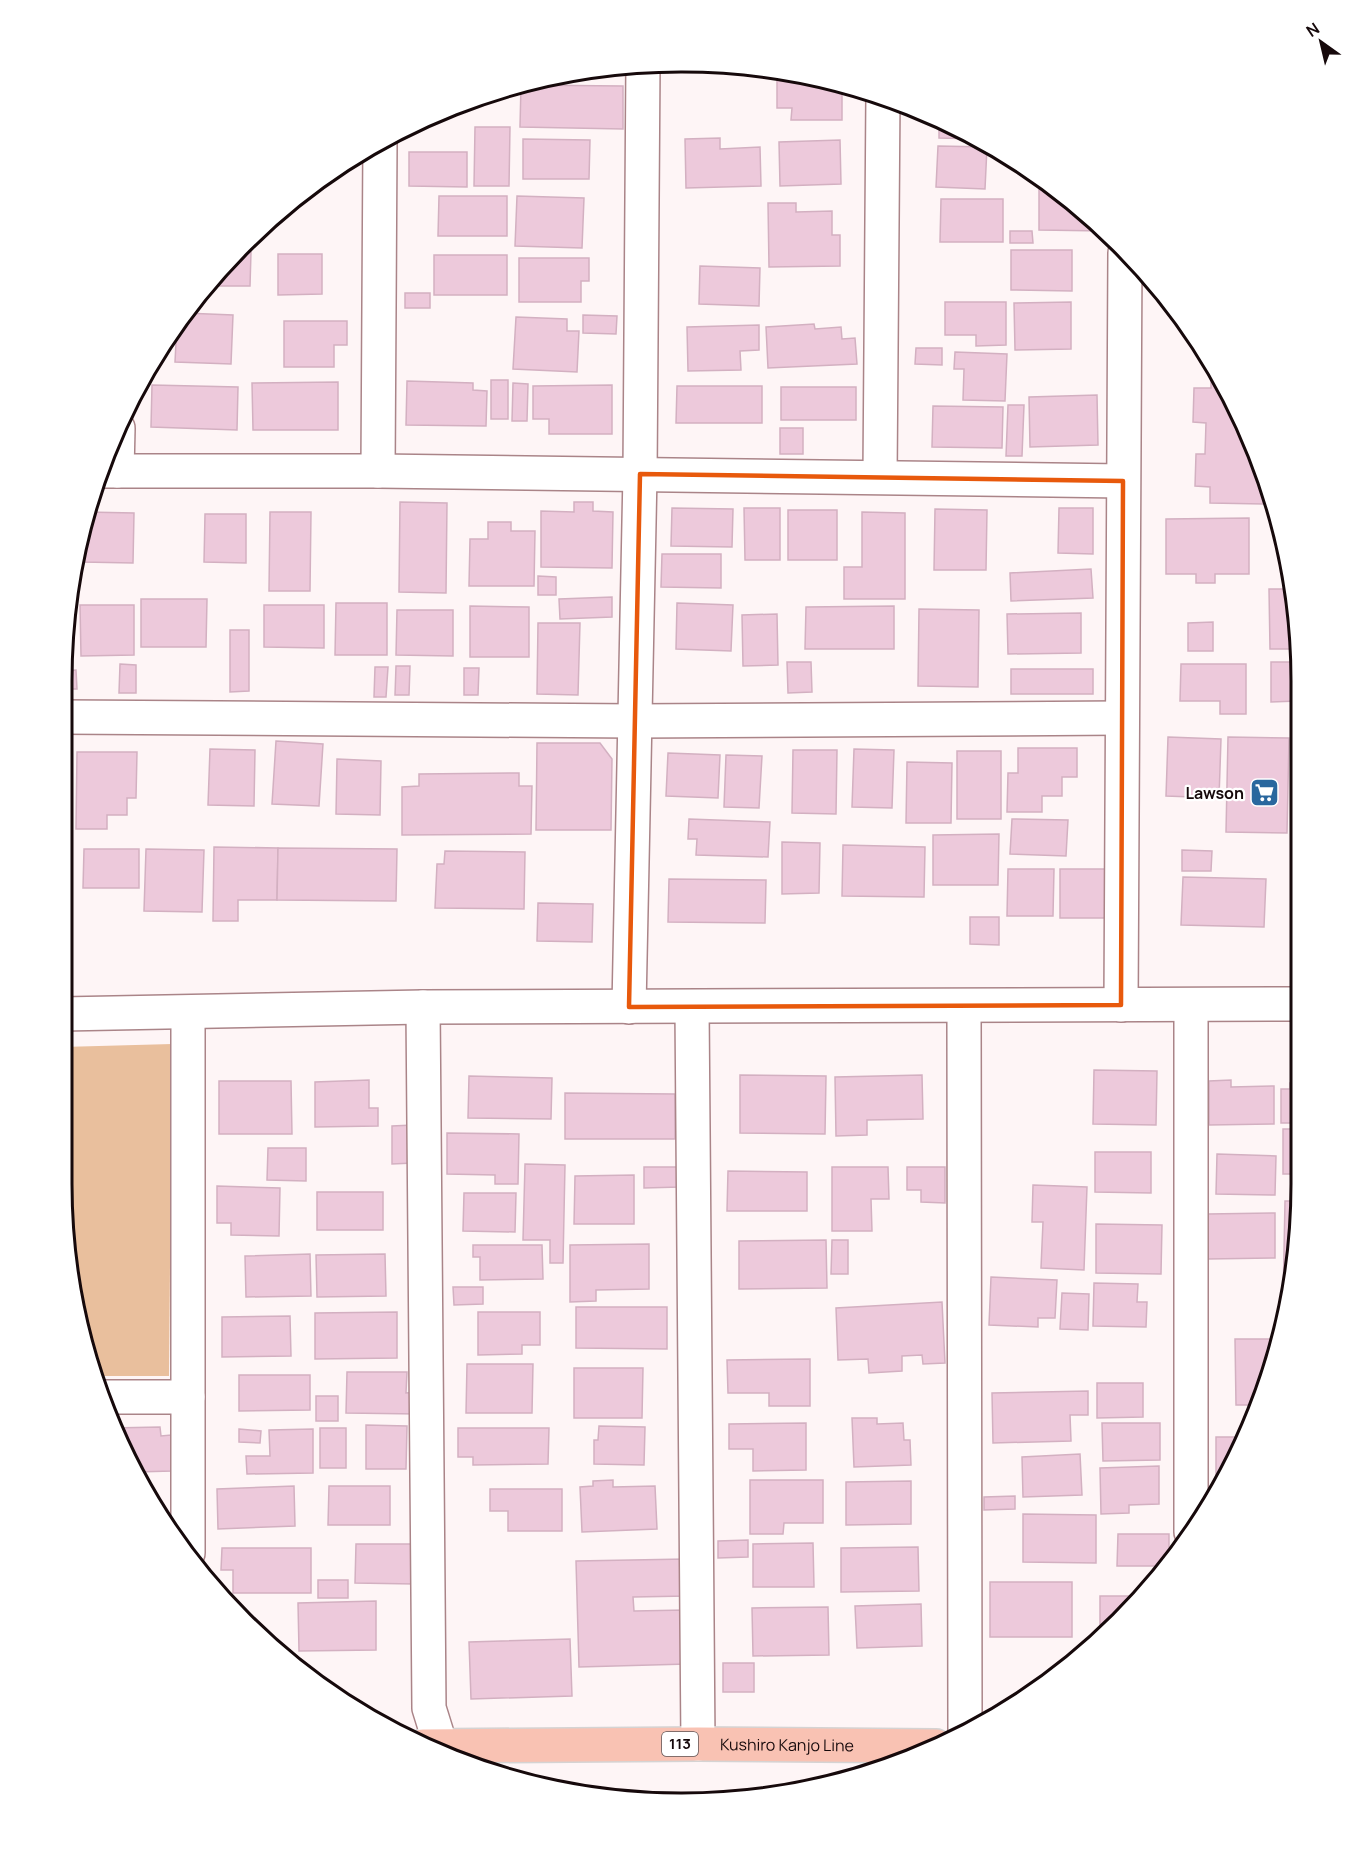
<svg xmlns="http://www.w3.org/2000/svg" width="1363" height="1865" font-family="Manrope,sans-serif">
<style>
.green{fill:#e9bf9d}
.building{fill:#edc9db;stroke:#d3b0c1;stroke-width:1.5}
.lines{fill:none;stroke-linecap:round;stroke-linejoin:round}
.minor-casing{stroke:#aa8488;stroke-width:36}
.primary-casing{stroke:#d5d3d3;stroke-width:36}
.minor{stroke:#fff;stroke-width:33}
.primary{stroke:#f9c2b3;stroke-width:33}
.marked{fill:none;stroke:#e8590c;stroke-width:4.5;stroke-linejoin:round}
.labels{text-anchor:middle;stroke-width:4.5;stroke-linejoin:round;paint-order:stroke}
.shield{fill:#fff;stroke:#5c5354;stroke-width:1.5}
.shield-label{font-size:15px;font-weight:bold;fill:#16090b}
.poi-label{font-size:16px;font-weight:bold;fill:#16090b;stroke:#fff;text-anchor:end}
.street-label{font-size:16px;fill:#16090b;stroke:#fff}
.rim{fill:none;stroke:#16090b;stroke-width:3}
</style>
<rect width="100%" height="100%" fill="#fef5f6"/>
<path class="green" d="M172,1044L169,1376H93L83,1344L62,1184V1047Z"/>
<g class="building">
<path d="M777,80H817L842,85V120H791L792,108H777Z"/>
<path d="M521,85L623,86V129L520,127Z"/>
<path d="M939,121L980,139L939,138Z"/>
<path d="M475,127H510L509,186H474Z"/>
<path d="M720,138V149L760,147L761,186L686,188L685,139Z"/>
<path d="M523,139L590,140L589,179H523Z"/>
<path d="M840,140L841,184L780,186L779,142Z"/>
<path d="M938,146L987,147L985,189L936,187Z"/>
<path d="M409,152H467V187L409,186Z"/>
<path d="M1039,188H1052L1090,215L1103,231L1039,230Z"/>
<path d="M439,196H507V236H438Z"/>
<path d="M517,196L584,198L582,248L515,246Z"/>
<path d="M941,199H1003V242H940Z"/>
<path d="M768,203H796V212L832,211V235H840V266L769,267Z"/>
<path d="M1010,231H1032L1033,243H1010Z"/>
<path d="M1011,250H1072V291L1011,290Z"/>
<path d="M238,252H251L250,286H205Z"/>
<path d="M278,254H322V294L278,295Z"/>
<rect x="434" y="255" width="73" height="40"/>
<path d="M519,258H589V281H581V302H519Z"/>
<path d="M700,266L760,268L759,306L699,304Z"/>
<rect x="405" y="293" width="25" height="15"/>
<path d="M945,302H1006V345L976,346V335H945Z"/>
<path d="M1071,302V349L1015,350L1014,303Z"/>
<path d="M184,313L233,315L231,364L175,362L177,323Z"/>
<path d="M583,315L617,316L616,334L583,333Z"/>
<path d="M516,317L567,319V331H579L577,372L513,369Z"/>
<path d="M284,321H347V345H334V367H284Z"/>
<path d="M814,324L815,329L841,327L842,339L855,338L857,364L768,368L766,327Z"/>
<path d="M759,325V350L740,351L741,370L688,371L687,327Z"/>
<path d="M916,348H942V365L915,364Z"/>
<path d="M955,352L1007,354L1005,401L963,400L964,369H954Z"/>
<path d="M1211,375H1214L1254,444L1264,480L1263,504L1210,503V487L1195,486L1196,454H1205L1206,423L1193,422L1194,388H1211Z"/>
<rect x="491" y="380" width="17" height="39"/>
<path d="M407,381L473,383V390L487,391L486,426L406,425Z"/>
<path d="M338,382V430H253L252,383Z"/>
<path d="M513,383L528,384L527,421H512Z"/>
<path d="M152,385L238,387L237,430L151,427Z"/>
<path d="M612,385V434H549V419H533V386Z"/>
<path d="M677,386H762V423H676Z"/>
<rect x="781" y="387" width="75" height="33"/>
<path d="M1097,395L1098,445L1030,447L1029,397Z"/>
<path d="M1008,405H1024L1022,456H1006Z"/>
<path d="M933,406L1003,407L1002,448L932,447Z"/>
<rect x="780" y="428" width="23" height="26"/>
<path d="M400,502L447,503L446,593L399,592Z"/>
<path d="M574,502H593V511L613,512L612,568L541,567V511L574,512Z"/>
<path d="M672,508L733,509L732,547L671,546Z"/>
<path d="M744,508H780V560H745Z"/>
<path d="M1059,508H1093V554L1058,553Z"/>
<path d="M935,509L987,510L986,570H934Z"/>
<rect x="788" y="510" width="49" height="50"/>
<path d="M86,512L134,513L133,563L82,562L83,520Z"/>
<path d="M270,512H311L310,591H269Z"/>
<path d="M862,512L905,513V599H844V567H862Z"/>
<path d="M205,514H246V563L204,562Z"/>
<path d="M1249,518V574H1215V583H1196V574H1166V519Z"/>
<path d="M488,522H511V531H535L534,586H469L470,539H488Z"/>
<path d="M662,554H721V588L661,587Z"/>
<path d="M1091,569L1093,598L1011,601L1010,573Z"/>
<path d="M538,576L556,577V595H538Z"/>
<path d="M1269,589H1293L1296,600V649H1270Z"/>
<path d="M612,597V617L560,619L559,599Z"/>
<path d="M141,599H207L206,647H141Z"/>
<path d="M336,603H387V655H335Z"/>
<path d="M677,603L733,605L731,651L676,649Z"/>
<path d="M80,605H134V655L81,656Z"/>
<path d="M264,605H324V648L264,647Z"/>
<path d="M470,606L529,607V657H470Z"/>
<path d="M894,606V649H805L806,607Z"/>
<path d="M919,609L979,610L978,687L918,686Z"/>
<path d="M397,610H453V656L396,655Z"/>
<path d="M1081,613V653L1008,654L1007,614Z"/>
<path d="M777,614L778,665L743,666L742,615Z"/>
<path d="M1213,622V651H1188V623Z"/>
<path d="M538,623H580L578,695L537,694Z"/>
<path d="M230,630H249V691L230,692Z"/>
<path d="M787,662H811L812,692L788,693Z"/>
<path d="M1271,662H1297V701L1271,702Z"/>
<path d="M120,664L136,665V693H119Z"/>
<path d="M1181,664H1246V714H1220V701H1180Z"/>
<path d="M396,666H410L409,695H395Z"/>
<path d="M375,667H388L386,697H374Z"/>
<path d="M464,668H479L478,695H464Z"/>
<rect x="1011" y="669" width="82" height="25"/>
<path d="M76,670L77,689H62L63,671Z"/>
<path d="M1168,737L1221,739L1219,798L1166,796Z"/>
<path d="M1228,737L1289,738L1287,833L1226,832Z"/>
<path d="M276,741L323,744L319,806L272,804Z"/>
<path d="M537,743H600L612,759L611,830H536Z"/>
<path d="M1018,748H1077V777H1062V796H1042V812H1007L1008,773H1018Z"/>
<path d="M210,749L255,750L254,806L208,805Z"/>
<path d="M854,749L894,750L892,808L852,807Z"/>
<path d="M793,750H837L836,814L792,813Z"/>
<rect x="957" y="751" width="44" height="68"/>
<path d="M77,752H137L136,798H127V815H107V829H76Z"/>
<path d="M668,753L720,755L718,798L666,796Z"/>
<path d="M726,755L762,756L759,808L724,807Z"/>
<path d="M337,759L381,761L380,815L336,814Z"/>
<path d="M907,762L952,763L951,823H906Z"/>
<path d="M519,773V786H532L531,834L402,835V787L419,786V774Z"/>
<path d="M689,819L770,822L768,857L696,855L697,839H688Z"/>
<path d="M1012,819L1068,820L1066,856L1010,854Z"/>
<path d="M999,834L998,885H933V835Z"/>
<path d="M782,842L820,843L819,893L782,894Z"/>
<path d="M843,845L925,847L924,897L842,896Z"/>
<path d="M214,847L278,848L277,900H238V921H213Z"/>
<path d="M278,848L397,849L396,901L277,900Z"/>
<path d="M84,849H139V888H83Z"/>
<path d="M146,849L204,850L202,912L144,911Z"/>
<path d="M1182,850L1212,851L1211,871H1182Z"/>
<path d="M445,851L525,852L524,909L435,908L437,864H444Z"/>
<path d="M1008,869H1054L1053,916H1007Z"/>
<path d="M1060,869H1105L1106,918H1060Z"/>
<path d="M1183,877L1266,879L1264,927L1181,925Z"/>
<path d="M669,879L766,880L765,923L668,922Z"/>
<path d="M538,903L593,904L592,942L537,941Z"/>
<path d="M970,917H999V945L970,944Z"/>
<path d="M1094,1070L1157,1071L1156,1125L1093,1124Z"/>
<path d="M740,1075L826,1076L825,1134L740,1133Z"/>
<path d="M922,1075L923,1119L867,1120V1135L836,1136L835,1077Z"/>
<path d="M469,1076L552,1078L551,1119L468,1118Z"/>
<path d="M369,1080V1108H378V1126L315,1127V1082Z"/>
<path d="M1231,1080V1087L1274,1086V1124L1209,1125V1081Z"/>
<path d="M219,1081H291L292,1134H219Z"/>
<path d="M1290,1083H1299V1123H1281V1089H1290Z"/>
<path d="M565,1093L675,1094V1139H565Z"/>
<path d="M413,1125V1163L392,1164V1126Z"/>
<rect x="1283" y="1129" width="17" height="45"/>
<path d="M447,1133L519,1134L518,1184H495V1175L447,1174Z"/>
<path d="M268,1148H306V1181L267,1180Z"/>
<path d="M1095,1152H1151V1193L1095,1192Z"/>
<path d="M1217,1154L1276,1156L1275,1195L1216,1194Z"/>
<path d="M525,1164L565,1165L563,1263H550V1240H523Z"/>
<path d="M644,1167H680V1187L644,1188Z"/>
<path d="M832,1167H888L889,1199H871L872,1231H832Z"/>
<path d="M907,1167H945V1203L921,1202V1190H907Z"/>
<path d="M728,1171L807,1172V1211H727Z"/>
<path d="M634,1175V1224H574L575,1176Z"/>
<path d="M1033,1185L1087,1187L1084,1270L1041,1268L1043,1222H1032Z"/>
<path d="M217,1186L280,1188L279,1236L231,1235V1223H217Z"/>
<rect x="317" y="1192" width="66" height="38"/>
<path d="M464,1193H516L515,1232L463,1231Z"/>
<path d="M1285,1201H1300V1224L1288,1301H1283Z"/>
<path d="M1275,1213V1258L1208,1259V1214Z"/>
<path d="M1096,1224L1162,1225L1161,1274L1096,1273Z"/>
<path d="M826,1240L827,1288L739,1289V1241Z"/>
<path d="M832,1240H848V1274H831Z"/>
<path d="M649,1244V1289L596,1290V1301L570,1302V1245Z"/>
<path d="M473,1245H542L543,1279L480,1280V1257H473Z"/>
<path d="M310,1254L311,1296L246,1297L245,1256Z"/>
<path d="M385,1254L386,1296L317,1297L316,1255Z"/>
<path d="M991,1277L1057,1280L1055,1318H1038V1327L989,1325Z"/>
<path d="M1094,1283L1138,1284L1137,1302H1147L1146,1327L1093,1326Z"/>
<path d="M453,1287H483V1304L454,1305Z"/>
<path d="M1062,1293L1089,1294L1088,1330L1060,1329Z"/>
<path d="M942,1302L945,1363L923,1364L922,1355L902,1356V1371L869,1373L868,1359L838,1360L836,1308Z"/>
<path d="M576,1307H667V1349L576,1348Z"/>
<path d="M397,1312V1358L315,1359V1313Z"/>
<path d="M478,1312H540V1345H522V1354L478,1355Z"/>
<path d="M290,1316L291,1356L222,1357V1317Z"/>
<path d="M1235,1339H1281L1255,1405H1236Z"/>
<path d="M810,1359V1406H769V1393H728L727,1360Z"/>
<path d="M467,1364H533L532,1413H466Z"/>
<path d="M574,1368H643L642,1418H574Z"/>
<path d="M347,1372H407L406,1393L419,1392L418,1414L346,1413Z"/>
<path d="M239,1375H310V1410L239,1411Z"/>
<path d="M1097,1383H1143V1417L1097,1418Z"/>
<path d="M1088,1391V1415H1070L1071,1441L993,1443L992,1393Z"/>
<rect x="316" y="1396" width="22" height="25"/>
<path d="M852,1418H877V1424L903,1423L904,1440H910L911,1465L854,1467Z"/>
<path d="M806,1423V1470L753,1471V1449H729V1424Z"/>
<path d="M1102,1423H1160V1460L1103,1461Z"/>
<path d="M366,1425L407,1426L406,1469H366Z"/>
<path d="M599,1426L645,1427L644,1465L594,1464V1440H598Z"/>
<path d="M160,1427L161,1436L171,1435L172,1471L136,1472L112,1428Z"/>
<rect x="320" y="1428" width="26" height="40"/>
<path d="M458,1428H549L548,1464L473,1465V1457H458Z"/>
<path d="M239,1429L261,1431L260,1443L239,1442Z"/>
<path d="M313,1429V1473L247,1474L246,1456H270L269,1430Z"/>
<path d="M1216,1437H1242L1224,1481H1216Z"/>
<path d="M1080,1454L1082,1495L1023,1497L1022,1457Z"/>
<path d="M1159,1466V1504L1129,1505V1513L1101,1514L1100,1468Z"/>
<path d="M613,1480V1487L655,1486L657,1529L582,1532L580,1487L593,1486V1481Z"/>
<path d="M750,1480H823V1523H784L783,1534H750Z"/>
<path d="M911,1481V1524L846,1525V1482Z"/>
<path d="M294,1486L295,1526L218,1529L217,1489Z"/>
<path d="M329,1486H390V1525H328Z"/>
<path d="M490,1489H562V1531H508V1511H490Z"/>
<path d="M1015,1496V1509L984,1510V1497Z"/>
<path d="M1023,1514L1096,1515V1563L1023,1562Z"/>
<path d="M1118,1534H1169V1562L1167,1566H1117Z"/>
<path d="M748,1540V1557L718,1558V1541Z"/>
<path d="M813,1543L814,1587H753V1544Z"/>
<path d="M356,1544H414V1584L355,1583Z"/>
<path d="M918,1547L919,1591L841,1592V1548Z"/>
<path d="M222,1548H311V1593H233V1570H221Z"/>
<path d="M686,1559L687,1596L633,1597L634,1611L685,1610L687,1664L579,1667L576,1561Z"/>
<rect x="318" y="1580" width="30" height="18"/>
<rect x="990" y="1582" width="82" height="55"/>
<path d="M1100,1596H1144L1100,1637Z"/>
<path d="M376,1601V1650L299,1651L298,1603Z"/>
<path d="M921,1604L922,1646L857,1648L855,1606Z"/>
<path d="M828,1607L829,1655L753,1656L752,1608Z"/>
<path d="M570,1639L572,1696L471,1699L469,1642Z"/>
<rect x="723" y="1663" width="31" height="29"/>
</g>
<g class="lines">
<defs>
<g id="minor">
<path d="M100,471H378L1123,481"/>
<path d="M117,471L118,428"/>
<path d="M378,471L380,142"/>
<path d="M880,476L883,95"/>
<path d="M62,717L635,721L1122,718"/>
<path d="M1121,1005L1125,253"/>
<path d="M964,1006L965,1730"/>
<path d="M423,1007L429,1708L443,1753"/>
<path d="M629,1007L640,474L643,63"/>
<path d="M692,1007L698,1744"/>
<path d="M62,1014L423,1007L1299,1004"/>
<path d="M188,1014V1553"/>
<path d="M101,1397H188"/>
<path d="M1191,1532V1006"/>
</g>
<g id="primary">
<path id="s1" d="M423,1746L698,1744L936,1746"/>
</g>
</defs>
<use href="#minor" class="minor-casing"/>
<use href="#primary" class="primary-casing"/>
<use href="#minor" class="minor"/>
<use href="#primary" class="primary"/>
</g>
<path class="marked" d="M640,474L1123,481L1121,1005L629,1007Z"/>
<defs>
<symbol id="supermarket-square" viewBox="-11 -11 22 22"><rect x="-9" y="-9" width="18" height="18" rx="4" fill="#29679e" stroke="#fff"/><path d="M-6-5.5h2.5l.6 2H6L4.5 2H-2.5L-4.4-4H-6ZM-1.5 3.2a1.3 1.3 0 1 0 .1 0ZM3 3.2a1.3 1.3 0 1 0 .1 0Z" fill="#fff"/></symbol>
</defs>
<g fill-rule="evenodd">
<use href="#supermarket-square" x="1248" y="776" width="33" height="33"/>
</g>
<g class="labels">
<rect class="shield" x="662" y="1732" width="36" height="24" rx="4.5"/>
<g class="shield-label">
<text x="680" y="1749">113</text>
</g>
<g class="poi-label">
<text x="1244" y="799">Lawson</text>
</g>
<g class="street-label">
<text dy="6" stroke="none"><textPath href="#s1" startOffset="364">Kushiro Kanjo Line</textPath></text>
</g>
</g>
<path d="M0 0H1363V1865H0ZM681 72H682A609 609 0 0 1 1291 681V1184A609 609 0 0 1 682 1793H681A609 609 0 0 1 72 1184V681A609 609 0 0 1 681 72Z" fill="#fff" fill-rule="evenodd"/>
<path class="rim" d="M681 72H682A609 609 0 0 1 1291 681V1184A609 609 0 0 1 682 1793H681A609 609 0 0 1 72 1184V681A609 609 0 0 1 681 72Z"/>
<g transform="translate(1321 42) rotate(326)" stroke="#ffffff" stroke-width="4.5" paint-order="stroke">
<path d="M0-4.5L10 22L0 15L-10 22Z" fill="#16090b"/>
<text y="-9" font-size="16" font-weight="bold" text-anchor="middle" fill="#16090b">N</text>
</g>
</svg>
